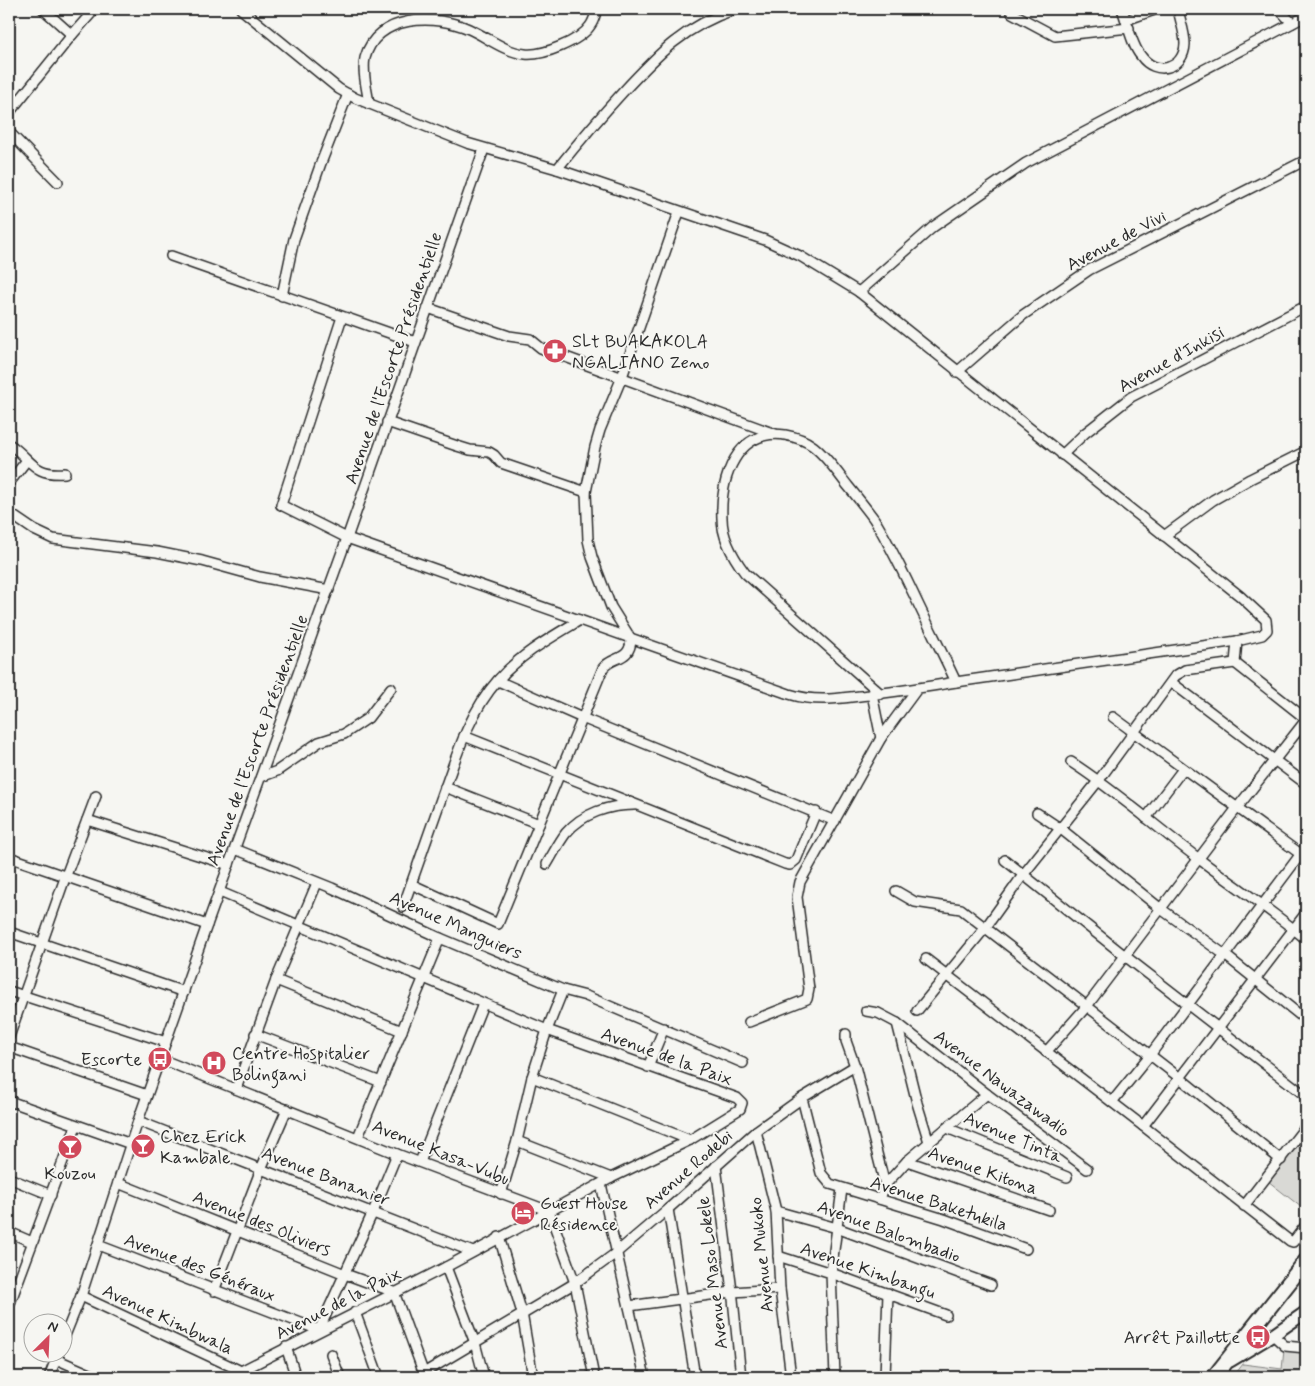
<svg xmlns="http://www.w3.org/2000/svg" width="1315" height="1386" font-family="Mynerve,sans-serif">
<style>
.pitch{fill:#d9d9d5;stroke:#828280}
.lines{fill:none;stroke-linecap:round;stroke-linejoin:round}
.minor-casing{stroke:#2b2b2b;stroke-width:12}
.tertiary-casing{stroke:#2b2b2b;stroke-width:15}
.primary-casing{stroke:#2b2b2b;stroke-width:18}
.minor{stroke:#f6f6f2;stroke-width:9}
.tertiary{stroke:#f6f6f2;stroke-width:11}
.primary{stroke:#f6f6f2;stroke-width:14}
.labels{text-anchor:middle;stroke-width:4;stroke-linejoin:round;paint-order:stroke}
.street-label{font-size:18px;fill:#2b2b2b;stroke:#f6f6f2}
.poi-label{font-size:18px;fill:#2b2b2b;stroke:#f6f6f2;text-anchor:start}
</style>
<rect width="100%" height="100%" fill="#f6f6f2"/>
<filter id="ink" filterUnits="userSpaceOnUse"><feTurbulence type="fractalNoise" baseFrequency=".02" numOctaves="2"/><feDisplacementMap in="SourceGraphic" scale="10" xChannelSelector="R" yChannelSelector="G"/><feConvolveMatrix kernelMatrix="1 2 1 2 8 2 1 2 1" color-interpolation-filters="sRGB"/></filter>
<g filter="url(#ink)">
<g class="pitch">
<path d="M1306,1132V1211L1268,1181Z"/>
<path d="M1284,1350L1306,1353V1377H1233L1243,1364L1282,1369Z"/>
</g>
<g class="lines">
<defs>
<g id="minor">
<path d="M43,9L72,35"/>
<path d="M241,9L339,89L355,98L467,143L557,169L765,240L800,256L859,292L1240,596L1266,620L1267,630L1262,635L1237,641L956,682C927,687 898,691 869,695C840,698 818,703 789,694L347,538L281,505L342,317"/>
<path d="M1122,9C1127,22 1132,46 1141,56C1155,76 1184,70 1185,44C1185,33 1180,20 1178,9"/>
<path d="M1279,9L1292,23"/>
<path d="M1012,13L1055,36L1129,28"/>
<path d="M1126,20L1157,9"/>
<path d="M369,104C367,89 362,72 365,58C377,14 435,14 469,29C487,37 505,52 525,54C543,56 580,41 590,26C594,21 595,15 597,9"/>
<path d="M9,113L72,35L95,9"/>
<path d="M9,132L58,182"/>
<path d="M557,169C578,143 599,118 622,93C658,54 684,26 736,9"/>
<path d="M171,256L415,342"/>
<path d="M859,292L933,227L1026,163L1306,16"/>
<path d="M282,296L294,239L321,163L348,94"/>
<path d="M428,308L509,336L530,339L541,348L775,434"/>
<path d="M957,372L1023,315L1089,270L1306,160"/>
<path d="M387,422L457,446L470,450L489,452L494,455L501,463L586,492"/>
<path d="M9,444C32,459 32,476 65,473"/>
<path d="M1062,455L1085,433L1131,397L1306,306"/>
<path d="M9,483L27,460"/>
<path d="M9,513L34,530L53,539L157,552L202,561L260,577L329,590"/>
<path d="M1164,536L1213,500L1250,479L1306,451"/>
<path d="M1235,663L1306,719"/>
<path d="M498,681L582,718L835,821"/>
<path d="M1171,682L1306,784"/>
<path d="M872,694L881,738"/>
<path d="M881,694L745,573C733,557 722,538 722,518C720,478 737,428 785,435C796,437 805,440 813,446C827,457 837,472 848,486C857,497 866,508 874,519C889,543 901,568 913,593C927,623 942,652 956,682"/>
<path d="M1113,717L1306,858"/>
<path d="M464,736L785,864L790,865L796,860L816,812"/>
<path d="M1071,762C1116,791 1156,827 1199,859C1235,886 1272,911 1306,939"/>
<path d="M261,777L277,771L319,742L344,734L368,718L391,688"/>
<path d="M445,787L539,824"/>
<path d="M1037,813L1061,829L1161,909L1225,955L1306,1020"/>
<path d="M1146,818L1183,769"/>
<path d="M87,820L229,865"/>
<path d="M235,849L332,888L440,938L563,990L586,996L743,1063"/>
<path d="M9,857L207,925"/>
<path d="M1005,860L1125,956L1306,1096"/>
<path d="M547,864C553,854 559,842 566,833C583,813 609,805 634,805"/>
<path d="M411,884L498,924L603,668C612,656 631,661 631,639L611,607L592,557L588,540L586,492L595,447L600,430L622,377L679,212"/>
<path d="M896,891L915,902L961,909L1180,1078L1281,1160"/>
<path d="M220,892L547,1030L737,1098L742,1103L740,1109L690,1140L611,1178L446,1267L241,1371"/>
<path d="M403,907C416,871 428,835 441,799C456,758 468,714 498,680C521,654 550,638 580,620"/>
<path d="M9,932L184,992"/>
<path d="M926,959L1143,1126L1290,1241L1293,1242L1306,1225"/>
<path d="M276,980L402,1031"/>
<path d="M9,991L166,1042"/>
<path d="M866,1011L878,1013L897,1023L987,1094L1087,1169"/>
<path d="M917,1011L986,927L1023,875L1099,780L1175,676L1185,670L1235,663L1237,641"/>
<path d="M749,1022L807,999L809,989L797,897L800,882L881,738L917,689"/>
<path d="M897,1023L917,1103L929,1142"/>
<path d="M255,1034L381,1082"/>
<path d="M846,1034V1041L855,1066L885,1185"/>
<path d="M9,1037L65,878L96,796"/>
<path d="M9,1047L147,1095"/>
<path d="M1046,1052L1087,1006L1237,808L1306,720"/>
<path d="M161,1059L397,1154L549,1211L575,1283L594,1377"/>
<path d="M648,1067L664,1028"/>
<path d="M532,1077L690,1140"/>
<path d="M236,1089L276,980L317,883"/>
<path d="M802,1098L821,1173L830,1184L944,1219L1026,1249"/>
<path d="M9,1101L131,1144"/>
<path d="M1112,1102L1150,1055L1306,847"/>
<path d="M138,1121L473,1252"/>
<path d="M1143,1126L1306,913"/>
<path d="M947,1128L1067,1177"/>
<path d="M756,1131L776,1211L780,1289L791,1377"/>
<path d="M358,1137L440,938"/>
<path d="M517,1141L611,1178"/>
<path d="M907,1161L1049,1210"/>
<path d="M420,1162L483,1004"/>
<path d="M716,1166L733,1299L741,1377"/>
<path d="M9,1178L51,1195"/>
<path d="M118,1183L345,1274L394,1292L425,1377"/>
<path d="M601,1184L645,1377"/>
<path d="M501,1194L517,1141L532,1077L547,1030L563,990"/>
<path d="M880,1199L885,1185L907,1161L987,1094"/>
<path d="M1244,1206L1306,1126"/>
<path d="M668,1209L695,1377"/>
<path d="M776,1211L837,1228L991,1285"/>
<path d="M9,1232L32,1242"/>
<path d="M499,1237L522,1313L533,1377"/>
<path d="M98,1245L319,1330L373,1212L397,1154"/>
<path d="M778,1256L831,1273L946,1315"/>
<path d="M446,1267L475,1343L484,1377"/>
<path d="M214,1291L261,1169L287,1109"/>
<path d="M81,1296L241,1371"/>
<path d="M9,1306L76,1126"/>
<path d="M629,1306L732,1292L780,1289"/>
<path d="M355,1312L379,1377"/>
<path d="M1273,1335L1285,1346L1306,1348"/>
<path d="M62,1343L81,1296L138,1121L207,925L347,538L484,149"/>
<path d="M286,1347L296,1377"/>
<path d="M331,1354L340,1377"/>
<path d="M56,1359L97,1377"/>
<path d="M49,1377L58,1354"/>
<path d="M417,1377L575,1283L616,1253L668,1209L756,1131L802,1098L855,1066"/>
<path d="M835,1377L831,1273L842,1189"/>
<path d="M885,1377L888,1293"/>
</g>
<path id="tertiary" d="M1230,1361L1273,1335L1306,1312"/>
<path id="primary" d="M1214,1377L1306,1261"/>
</defs>
<use href="#minor" class="minor-casing"/>
<use href="#tertiary" class="tertiary-casing"/>
<use href="#primary" class="primary-casing"/>
<use href="#minor" class="minor"/>
<use href="#tertiary" class="tertiary"/>
<use href="#primary" class="primary"/>
</g>
</g>
<defs>
<symbol id="pharmacy-disc" viewBox="-11 -11 22 22"><circle r="9.5" fill="#d1495b" stroke="#f6f6f2"/><path d="M-2-6h4v4h4v4h-4v4h-4v-4h-4v-4h4Z" fill="#fff"/></symbol>
<symbol id="bus-disc" viewBox="-11 -11 22 22"><circle r="9.5" fill="#d1495b" stroke="#f6f6f2"/><path d="M-5-6H5V4H4V6H2V4H-2V6H-4V4H-5ZM-3.5-4V0h7V-4ZM-3.5 1.2v1.5H-2V1.2ZM2 1.2v1.5H3.5V1.2Z" fill="#fff"/></symbol>
<symbol id="hospital-disc" viewBox="-11 -11 22 22"><circle r="9.5" fill="#d1495b" stroke="#f6f6f2"/><path d="M-5-5h3v3.5h4V-5h3V5h-3V1.5h-4V5h-3Z" fill="#fff"/></symbol>
<symbol id="bar-disc" viewBox="-11 -11 22 22"><circle r="9.5" fill="#d1495b" stroke="#f6f6f2"/><path d="M-6-5H6L.8 .8V4.5H3.5V6h-7V4.5H-.8V.8Z" fill="#fff"/></symbol>
<symbol id="hotel-disc" viewBox="-11 -11 22 22"><circle r="9.5" fill="#d1495b" stroke="#f6f6f2"/><path d="M-6-4.5h1.5V1H6V5H4.5V3h-9V5H-6ZM-4 0a1.8 1.8 0 1 1 3.6 0ZM.5 0V-2.5h3Q6-2.5 6 0Z" fill="#fff"/></symbol>
</defs>
<g fill-rule="evenodd">
<use href="#pharmacy-disc" x="541" y="337" width="28" height="28"/>
<use href="#bus-disc" x="146" y="1045" width="28" height="28"/>
<use href="#hospital-disc" x="200" y="1049" width="28" height="28"/>
<use href="#bar-disc" x="129" y="1132" width="28" height="28"/>
<use href="#bar-disc" x="56" y="1133" width="28" height="28"/>
<use href="#hotel-disc" x="509" y="1199" width="28" height="28"/>
<use href="#bus-disc" x="1244" y="1323" width="28" height="28"/>
</g>
<g class="labels">
<g class="street-label">
<text transform="translate(1116 240) rotate(-28)" y="6">Avenue de Vivi</text>
<text transform="translate(393 358) rotate(-71)" y="6">Avenue de l'Escorte Présidentielle</text>
<text transform="translate(1171 359) rotate(-29)" y="6">Avenue d'Inkisi</text>
<text transform="translate(257 740) rotate(-70)" y="6">Avenue de l'Escorte Présidentielle</text>
<text transform="translate(456 925) rotate(24)" y="6">Avenue Manguiers</text>
<text transform="translate(667 1056) rotate(20)" y="6">Avenue de la Paix</text>
<text transform="translate(1002 1083) rotate(37)" y="6">Avenue Nawazawadio</text>
<text transform="translate(1013 1137) rotate(23)" y="6">Avenue Tinta</text>
<text transform="translate(441 1152) rotate(22)" y="6">Avenue Kasa-Vubu</text>
<text transform="translate(688 1169) rotate(-41)" y="6">Avenue Rodebi</text>
<text transform="translate(983 1170) rotate(19)" y="6">Avenue Kitona</text>
<text transform="translate(326 1176) rotate(21)" y="6">Avenue Bananier</text>
<text transform="translate(939 1203) rotate(18)" y="6">Avenue Baketukila</text>
<text transform="translate(262 1223) rotate(22)" y="6">Avenue des Oliviers</text>
<text transform="translate(889 1231) rotate(20)" y="6">Avenue Balombadio</text>
<text transform="translate(761 1255) rotate(-96)" y="6">Avenue Mukoko</text>
<text transform="translate(200 1267) rotate(21)" y="6">Avenue des Généraux</text>
<text transform="translate(868 1270) rotate(19)" y="6">Avenue Kimbangu</text>
<text transform="translate(712 1273) rotate(-97)" y="6">Avenue Maso Lokele</text>
<text transform="translate(338 1303) rotate(-27)" y="6">Avenue de la Paix</text>
<text transform="translate(168 1319) rotate(25)" y="6">Avenue Kimbwala</text>
</g>
<g class="poi-label">
<text x="572" y="347">SLt BUAKAKOLA<tspan x="572" dy="21">NGALIANO Zeno</tspan></text>
<text x="232" y="1059">Centre Hospitalier<tspan x="232" dy="21">Bolingani</tspan></text>
<text x="142" y="1065" text-anchor="end">Escorte</text>
<text x="160" y="1142">Chez Erick<tspan x="160" dy="21">Kambale</tspan></text>
<text x="70" y="1179" text-anchor="middle">Kouzou</text>
<text x="540" y="1209">Guest House<tspan x="540" dy="21">Résidence</tspan></text>
<text x="1240" y="1343" text-anchor="end">Arrêt Paillotte</text>
</g>
</g>
<rect width="1315" height="1386" fill="none" stroke="#f6f6f2" stroke-width="30"/>
<rect x="15" y="15" width="1285" height="1356" fill="none" stroke="#2b2b2b" stroke-width="2" filter="url(#ink)"/>
<g transform="translate(48 1338) rotate(24)"><circle r="24" fill="#f6f6f2" stroke="#a5a5a2"/>
<path d="M0-4L9 19L0 12L-9 19Z" fill="#d1495b"/>
<text y="-8" font-size="14" font-weight="bold" text-anchor="middle" fill="#2b2b2b">N</text>
</g>
</svg>
